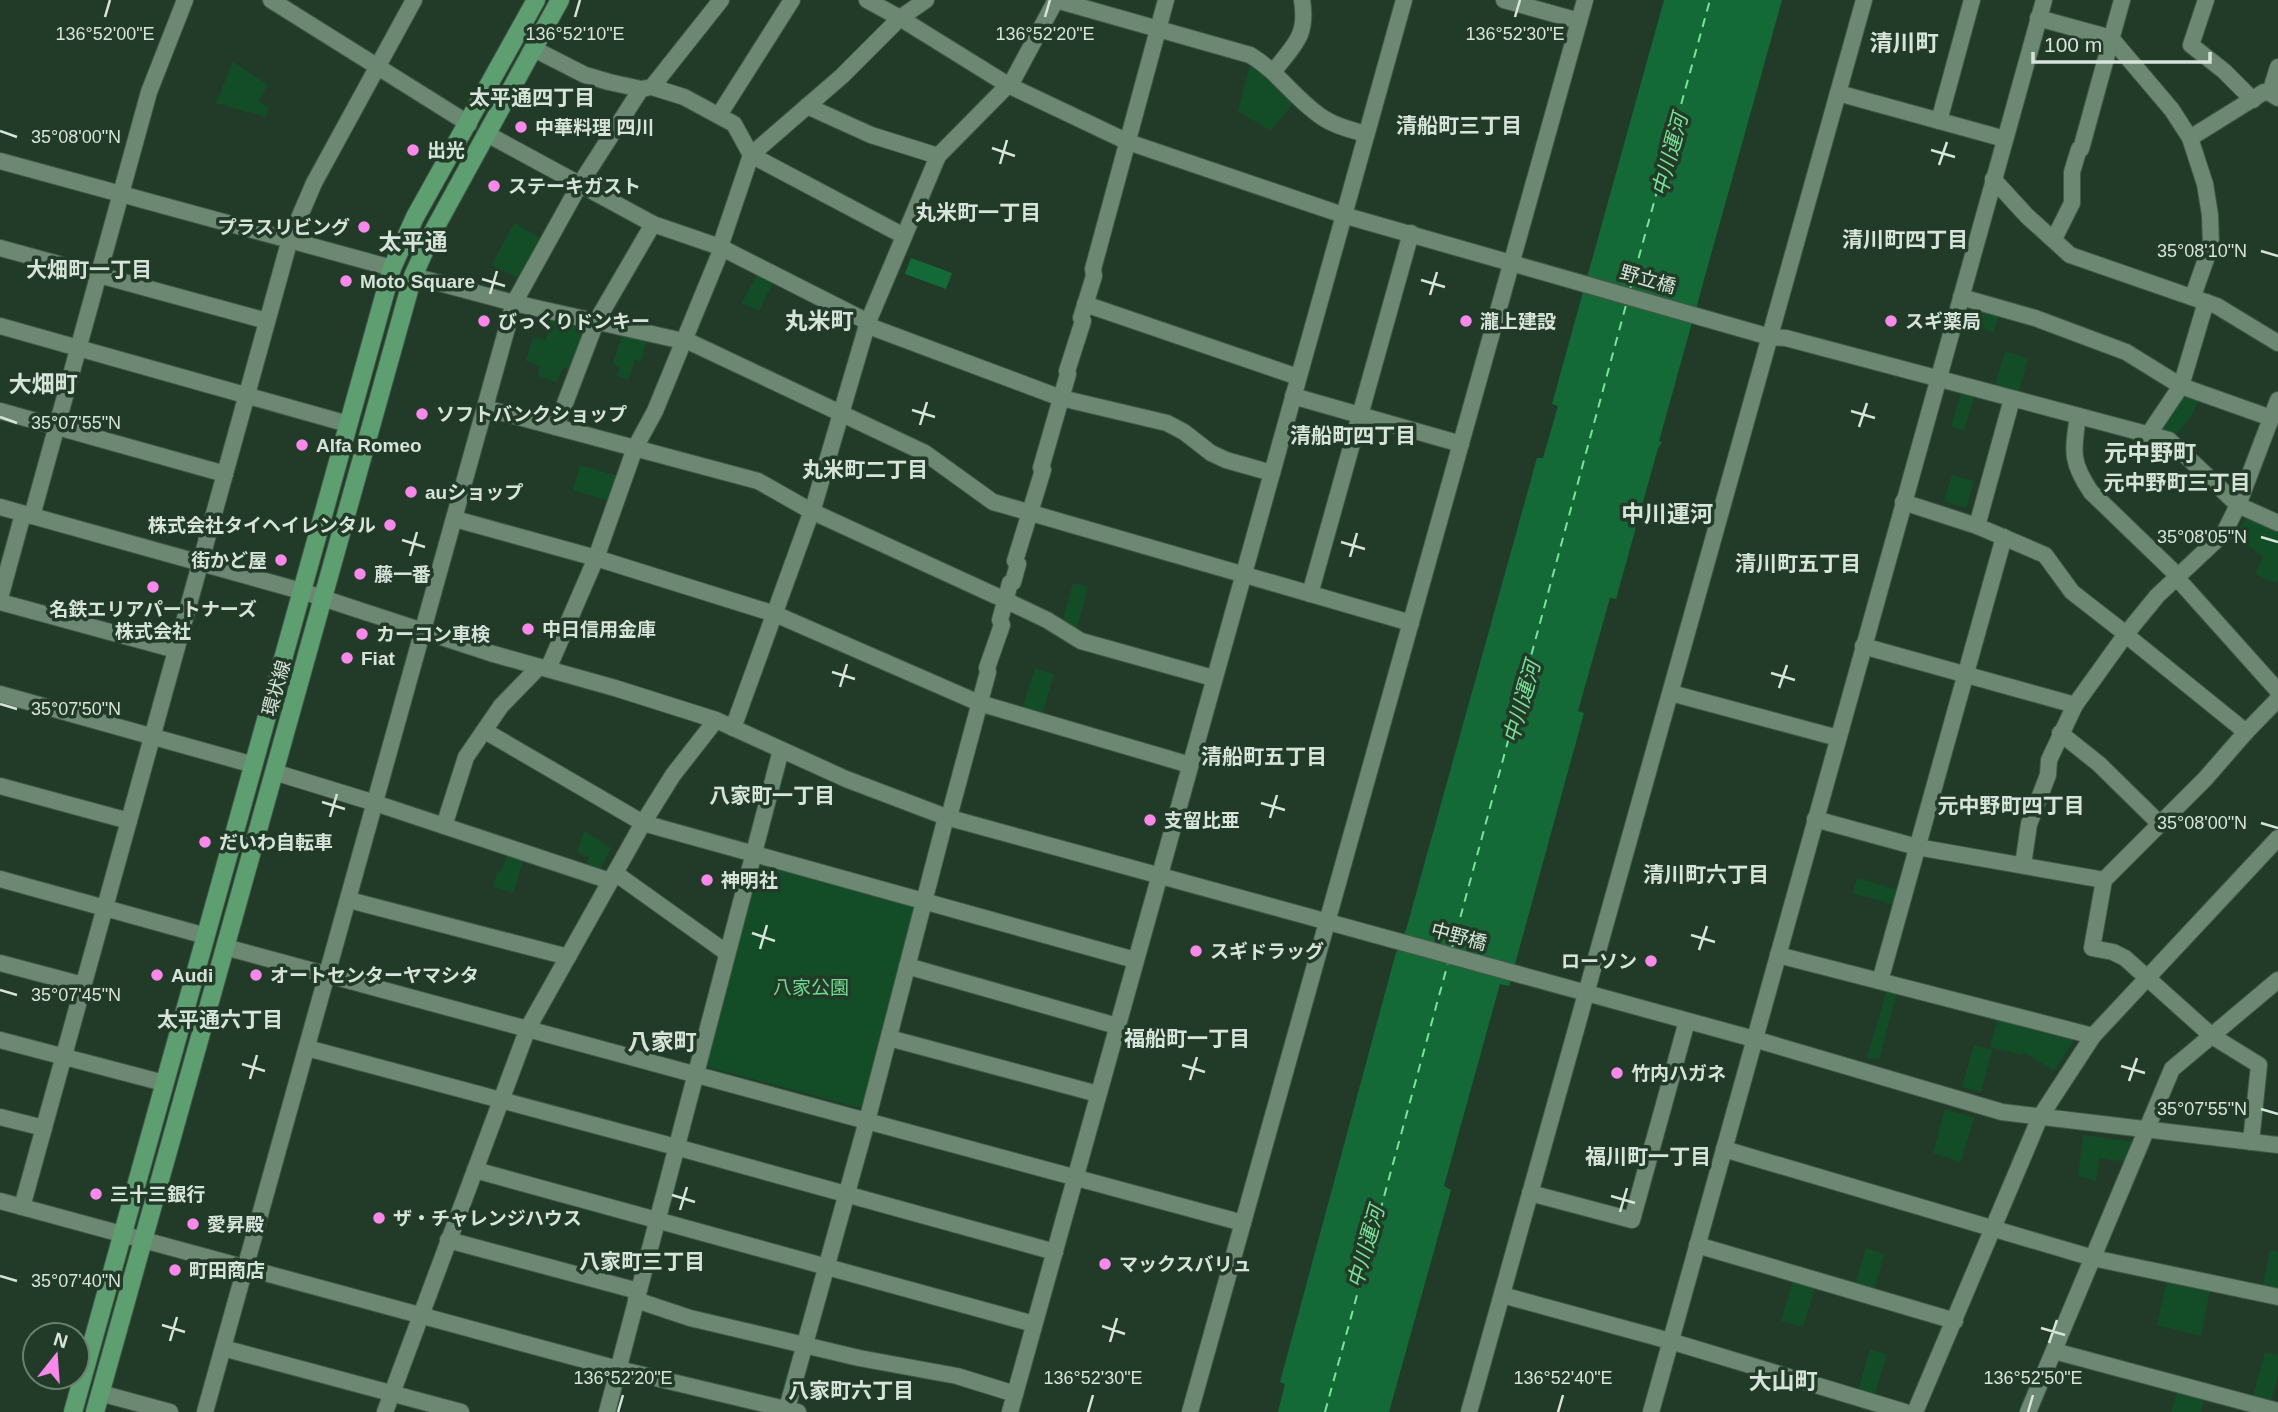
<svg xmlns="http://www.w3.org/2000/svg" width="2278" height="1412" font-family="Arial,'Noto Sans JP',sans-serif">
<style>
.green{fill:#124d28}
.water{fill:#146a37}
.lines{fill:none;stroke-linecap:round;stroke-linejoin:round}
.ferry{stroke:#7ae399;stroke-width:2;stroke-dasharray:9 7;stroke-linecap:butt}
.minor-casing{stroke:#425849;stroke-width:18}
.major-casing{stroke:#425849;stroke-width:20}
.minor{stroke:#6c8872;stroke-width:16}
.major{stroke:#5e9f71;stroke-width:18}
.ticks{fill:none;stroke:#d6e4d9;stroke-width:2.5}
.poi-dot{fill:#f888ea;stroke:#223b28;stroke-width:2.5}
.labels{text-anchor:middle;stroke-width:7;stroke-linejoin:round;paint-order:stroke}
.poi-label{font-size:19px;font-weight:bold;fill:#d6e4d9;stroke:#223b28;text-anchor:start}
.street-label{font-size:19px;fill:#d6e4d9;stroke:#223b28}
.park-label{font-size:19px;fill:#71da91;stroke:#223b28}
.neighbourhood-label{font-size:21px;font-weight:bold;fill:#d6e4d9;stroke:#223b28}
.water-label{font-size:21px;font-style:italic;fill:#7ae399;stroke:#223b28}
.quarter-label{font-size:23px;font-weight:bold;fill:#d6e4d9;stroke:#223b28}
.ticks-label{font-size:18px;text-anchor:middle;fill:#d6e4d9;stroke:#223b28;stroke-width:7;stroke-linejoin:round;paint-order:stroke}
</style>
<rect width="100%" height="100%" fill="#223b28"/>
<g class="green">
<path d="M1251,61L1295,101L1271,131L1238,111Z"/>
<path d="M233,62L268,85L258,101L269,108L266,117L216,103Z"/>
<path d="M514,223L542,239L520,279L492,265Z"/>
<path d="M758,272L774,280L759,311L742,303Z"/>
<path d="M1971,305L1999,313L1994,332L1959,322L1963,308Z"/>
<path d="M551,317L586,326L573,371L563,367L557,382L538,376L540,366L526,361L533,337L546,340Z"/>
<path d="M622,334L646,341L641,362L635,360L628,380L617,376L620,367L613,364Z"/>
<path d="M2005,352L2028,358L2018,395L1994,388Z"/>
<path d="M1961,393L1974,397L1964,431L1951,427Z"/>
<path d="M2181,395L2200,398L2191,416L2175,436L2161,431L2159,427Z"/>
<path d="M580,465L617,476L610,501L573,490Z"/>
<path d="M1952,475L1974,481L1966,508L1944,501Z"/>
<path d="M2248,517L2278,531V579L2276,583L2255,574L2263,557L2233,534Z"/>
<path d="M1073,583L1088,587L1077,628L1062,624Z"/>
<path d="M1035,668L1054,674L1042,715L1022,709Z"/>
<path d="M584,831L611,848L599,871L586,866L589,857L577,853Z"/>
<path d="M508,853L524,858L513,893L493,887L497,873L502,870Z"/>
<path d="M765,862L918,904L864,1106L861,1108L708,1067L707,1064L759,866Z"/>
<path d="M1857,878L1902,891L1898,906L1853,893Z"/>
<path d="M1887,990L1897,992L1879,1060L1867,1057Z"/>
<path d="M1998,1018L2072,1037L2073,1042L2054,1071L2024,1052L2022,1055L1990,1047Z"/>
<path d="M1974,1045L1992,1050L1981,1092L1962,1087Z"/>
<path d="M1945,1109L1974,1118L1961,1162L1933,1153Z"/>
<path d="M2083,1135L2132,1142L2133,1146L2126,1162L2099,1158L2096,1181L2078,1176Z"/>
<path d="M1866,1248L1884,1254L1874,1291L1855,1286Z"/>
<path d="M2270,1250L2278,1252V1289L2263,1285Z"/>
<path d="M1793,1280L1815,1287L1803,1327L1781,1321Z"/>
<path d="M2167,1280L2210,1289L2201,1336L2157,1325Z"/>
<path d="M1870,1349L1887,1354L1874,1396L1858,1391Z"/>
<path d="M2265,1352L2278,1355V1375L2271,1402L2253,1397Z"/>
<path d="M2178,1389L2205,1396L2201,1412H2171Z"/>
</g>
<g class="water">
<path d="M1664,0H1782L1659,441L1662,442L1658,448L1616,599L1610,598L1578,711L1584,713L1509,986L1500,984L1444,1186L1451,1190L1389,1412H1278L1285,1384L1280,1382L1395,956L1406,930L1537,458H1543L1558,406L1552,404Z"/>
<path d="M911,258L952,273L946,289L905,274Z"/>
</g>
<g class="lines">
<g class="ferry">
<path d="M1630,289L1710,0"/>
<path d="M1452,948L1626,305"/>
<path d="M1325,1412L1448,963"/>
</g>
<defs>
<g id="minor">
<path d="M271,0L469,124"/>
<path d="M867,0L900,18L1008,85L1128,142L1343,215L1770,337L1786,338L2169,440L2238,505L2278,523"/>
<path d="M1056,0L1250,55C1279,72 1297,102 1325,119C1337,127 1352,130 1366,134"/>
<path d="M1504,0L1579,21"/>
<path d="M2206,0L2191,45L2224,71L2253,100"/>
<path d="M2038,18L2111,38L2172,110L2190,138L2205,184L2210,215L2211,245L2193,296"/>
<path d="M534,49L585,75L609,82L641,89L652,87L684,97L734,124L751,155L720,247"/>
<path d="M1273,72C1294,45 1308,36 1302,0"/>
<path d="M652,87L721,0"/>
<path d="M1838,93L2005,139"/>
<path d="M2270,93L2278,67"/>
<path d="M807,106L871,135L938,156"/>
<path d="M719,115L792,0"/>
<path d="M1939,121L1972,0"/>
<path d="M487,134L653,224L720,247L868,322"/>
<path d="M2190,138L2264,92L2270,93L2278,98"/>
<path d="M2081,149L2122,0"/>
<path d="M0,161L392,268"/>
<path d="M1993,179L2027,216L2070,255L2217,306L2278,343"/>
<path d="M904,236L751,155L842,76L900,18L926,0"/>
<path d="M2054,239L2072,203V172L2079,149"/>
<path d="M0,248L267,321"/>
<path d="M413,276L514,303L692,343L925,453L993,502L1411,623"/>
<path d="M1961,297L2035,318L2126,352L2181,386L2271,418"/>
<path d="M1085,304L1298,377"/>
<path d="M866,325L1061,398L1167,423L1184,432L1211,453L1226,460L1272,473"/>
<path d="M0,326L348,424"/>
<path d="M1293,396L1461,444"/>
<path d="M485,408L758,481L811,511L1005,600L1047,620L1081,641L1213,678"/>
<path d="M0,411L225,474"/>
<path d="M2078,416C2073,451 2070,461 2091,492L2178,576"/>
<path d="M556,427L596,322L653,224"/>
<path d="M2148,435L2181,386L2206,302"/>
<path d="M1903,502L1977,526L2045,555L2072,592L2126,634"/>
<path d="M0,507L301,591L490,653L615,688L716,720L846,779L946,817L1754,1039L2002,1112L2278,1145"/>
<path d="M32,516L149,92L185,0"/>
<path d="M455,519L596,558L775,614L979,703L1190,765"/>
<path d="M1977,526L2012,399"/>
<path d="M2176,577L2278,691"/>
<path d="M1310,594L1411,233"/>
<path d="M0,598L23,514"/>
<path d="M0,602L176,650"/>
<path d="M2126,635L2246,732"/>
<path d="M1863,646L2075,705"/>
<path d="M548,669L596,558L635,448L655,411L722,248"/>
<path d="M1671,693L1838,738"/>
<path d="M0,694L254,765"/>
<path d="M733,728L815,502L868,322L938,156L1013,80L1056,0"/>
<path d="M485,731L643,823L1135,960"/>
<path d="M2060,733L2099,764L2160,824"/>
<path d="M274,772L375,803L610,881"/>
<path d="M0,786L129,821"/>
<path d="M949,817L988,672L987,668L1002,625L1000,620L1010,583L1013,582L1018,564L1015,561L1043,470L1041,468L1068,374L1067,371L1083,321L1081,318L1094,276L1093,269L1166,0"/>
<path d="M1815,819L1917,847L2104,880"/>
<path d="M444,826L466,757L501,706L539,667"/>
<path d="M2023,865L2029,824L2048,775L2049,760L2075,705L2126,634L2157,596L2224,533L2238,505L2278,400"/>
<path d="M615,873L727,953"/>
<path d="M0,879L206,936"/>
<path d="M349,900L568,957"/>
<path d="M225,947L1243,1223"/>
<path d="M1778,955L2093,1036"/>
<path d="M0,963L83,985"/>
<path d="M907,966L1117,1026"/>
<path d="M1880,981L2004,537"/>
<path d="M889,1038L1098,1094"/>
<path d="M0,1040L164,1083"/>
<path d="M307,1048L676,1147L1055,1252"/>
<path d="M0,1117L44,1128"/>
<path d="M2251,1142L2259,1065L2212,1036L2125,958L2113,952L2092,948L2104,880L2205,779L2246,732L2278,699"/>
<path d="M1724,1149L2093,1258L2278,1297"/>
<path d="M475,1170L1034,1324"/>
<path d="M1530,1193L1632,1220L1687,1021"/>
<path d="M0,1201L618,1369L798,1412"/>
<path d="M22,1207L290,239L314,183L414,0"/>
<path d="M448,1240L638,1291"/>
<path d="M1697,1245L1955,1321"/>
<path d="M1502,1295L1670,1341L1905,1412"/>
<path d="M636,1300L690,1318L859,1358L957,1376L1015,1394"/>
<path d="M223,1348L461,1412"/>
<path d="M2054,1351L2278,1411"/>
<path d="M100,1393L170,1412"/>
<path d="M205,1412L514,303L580,184L641,89"/>
<path d="M385,1412L528,1028L643,823L673,775L716,720"/>
<path d="M607,1412L781,750"/>
<path d="M786,1412L867,1121L946,817"/>
<path d="M1010,1412L1404,0"/>
<path d="M1190,1412L1585,0"/>
<path d="M1469,1412L1864,0"/>
<path d="M1651,1412L2044,0"/>
<path d="M1915,1412L2040,1117L2093,1036L2278,838"/>
<path d="M2028,1412L2172,1069L2278,980"/>
</g>
<g id="major">
<path d="M73,1412L392,268L415,217L536,0"/>
<path d="M95,1412L413,276L435,228L560,0"/>
</g>
</defs>
<use href="#minor" class="minor-casing"/>
<use href="#major" class="major-casing"/>
<use href="#minor" class="minor"/>
<use href="#major" class="major"/>
</g>
<path class="ticks" d="M105,17L110,0M575,17L580,0M1045,17L1050,0M1515,17L1520,0M0,131L17,137M992,148L1015,156M1931,150L1955,157M1000,164L1007,140M1939,165L1947,142M2261,251L2278,256M482,279L505,286M1421,280L1445,287M490,294L497,271M1430,295L1437,272M912,410L935,417M1851,411L1875,418M0,417L17,423M920,425L927,402M1859,427L1867,403M2261,537L2278,542M402,540L425,547M1341,542L1365,549M410,556L417,532M1350,557L1357,533M832,672L855,679M1771,673L1795,680M840,687L847,664M1779,688L1787,665M0,704L17,709M322,802L345,809M1261,803L1285,810M330,817L337,794M1270,818L1277,795M2261,823L2278,828M752,933L775,941M1691,935L1715,942M760,949L767,925M1699,950L1707,926M0,990L17,995M242,1064L265,1071M1182,1065L1205,1072M2121,1066L2145,1073M250,1079L257,1055M1190,1080L1197,1057M2129,1081L2137,1058M2261,1109L2278,1114M672,1195L695,1202M1611,1196L1635,1203M680,1210L687,1187M1620,1212L1627,1188M0,1276L17,1281M162,1325L185,1332M1102,1326L1125,1334M2041,1328L2065,1335M170,1341L177,1317M1110,1342L1117,1318M2049,1343L2057,1320M618,1412L623,1395M1088,1412L1093,1395M1558,1412L1563,1395M2028,1412L2033,1395"/>
<g class="poi-dot">
<circle cx="521" cy="127" r="7"/>
<circle cx="413" cy="150" r="7"/>
<circle cx="494" cy="186" r="7"/>
<circle cx="364" cy="227" r="7"/>
<circle cx="346" cy="281" r="7"/>
<circle cx="484" cy="321" r="7"/>
<circle cx="1466" cy="321" r="7"/>
<circle cx="1891" cy="321" r="7"/>
<circle cx="422" cy="414" r="7"/>
<circle cx="302" cy="445" r="7"/>
<circle cx="411" cy="492" r="7"/>
<circle cx="390" cy="525" r="7"/>
<circle cx="281" cy="560" r="7"/>
<circle cx="360" cy="574" r="7"/>
<circle cx="153" cy="587" r="7"/>
<circle cx="528" cy="629" r="7"/>
<circle cx="362" cy="634" r="7"/>
<circle cx="347" cy="658" r="7"/>
<circle cx="1150" cy="820" r="7"/>
<circle cx="205" cy="842" r="7"/>
<circle cx="707" cy="880" r="7"/>
<circle cx="1196" cy="951" r="7"/>
<circle cx="1651" cy="961" r="7"/>
<circle cx="157" cy="975" r="7"/>
<circle cx="256" cy="975" r="7"/>
<circle cx="1617" cy="1073" r="7"/>
<circle cx="96" cy="1194" r="7"/>
<circle cx="379" cy="1218" r="7"/>
<circle cx="193" cy="1224" r="7"/>
<circle cx="1105" cy="1264" r="7"/>
<circle cx="175" cy="1270" r="7"/>
</g>
<g class="labels">
<g class="poi-label">
<text x="535" y="134">中華料理 四川</text>
<text x="427" y="157">出光</text>
<text x="508" y="193">ステーキガスト</text>
<text x="350" y="234" text-anchor="end">プラスリビング</text>
<text x="360" y="288">Moto Square</text>
<text x="498" y="328">びっくりドンキー</text>
<text x="1480" y="328">瀧上建設</text>
<text x="1905" y="328">スギ薬局</text>
<text x="436" y="421">ソフトバンクショップ</text>
<text x="316" y="452">Alfa Romeo</text>
<text x="425" y="499">auショップ</text>
<text x="376" y="532" text-anchor="end">株式会社タイヘイレンタル</text>
<text x="267" y="567" text-anchor="end">街かど屋</text>
<text x="374" y="581">藤一番</text>
<text x="153" y="616" text-anchor="middle">名鉄エリアパートナーズ<tspan x="153" dy="22">株式会社</tspan></text>
<text x="542" y="636">中日信用金庫</text>
<text x="376" y="641">カーコン車検</text>
<text x="361" y="665">Fiat</text>
<text x="1164" y="827">支留比亜</text>
<text x="219" y="849">だいわ自転車</text>
<text x="721" y="887">神明社</text>
<text x="1210" y="958">スギドラッグ</text>
<text x="1637" y="968" text-anchor="end">ローソン</text>
<text x="171" y="982">Audi</text>
<text x="270" y="982">オートセンターヤマシタ</text>
<text x="1631" y="1080">竹内ハガネ</text>
<text x="110" y="1201">三十三銀行</text>
<text x="393" y="1225">ザ・チャレンジハウス</text>
<text x="207" y="1231">愛昇殿</text>
<text x="1119" y="1271">マックスバリュ</text>
<text x="189" y="1277">町田商店</text>
</g>
<g class="street-label">
<text transform="translate(1648 279) rotate(16)" y="7">野立橋</text>
<text transform="translate(276 688) rotate(-74)" y="7">環状線</text>
<text transform="translate(1459 936) rotate(15)" y="7">中野橋</text>
</g>
<g class="park-label">
<text x="811" y="994">八家公園</text>
</g>
<g class="neighbourhood-label">
<text x="532" y="105">太平通四丁目</text>
<text x="1459" y="133">清船町三丁目</text>
<text x="978" y="220">丸米町一丁目</text>
<text x="1905" y="247">清川町四丁目</text>
<text x="89" y="277">大畑町一丁目</text>
<text x="1353" y="443">清船町四丁目</text>
<text x="865" y="477">丸米町二丁目</text>
<text x="2177" y="490">元中野町三丁目</text>
<text x="1798" y="571">清川町五丁目</text>
<text x="1264" y="764">清船町五丁目</text>
<text x="772" y="803">八家町一丁目</text>
<text x="2011" y="813">元中野町四丁目</text>
<text x="1706" y="882">清川町六丁目</text>
<text x="220" y="1027">太平通六丁目</text>
<text x="1187" y="1046">福船町一丁目</text>
<text x="1648" y="1164">福川町一丁目</text>
<text x="642" y="1269">八家町三丁目</text>
<text x="851" y="1398">八家町六丁目</text>
</g>
<g class="water-label">
<text transform="translate(1670 155) rotate(-75)" y="7">中川運河</text>
<text transform="translate(1522 702) rotate(-74)" y="7">中川運河</text>
<text transform="translate(1366 1247) rotate(-74)" y="7">中川運河</text>
</g>
<g class="quarter-label">
<text x="1904" y="51">清川町</text>
<text x="413" y="250">太平通</text>
<text x="819" y="329">丸米町</text>
<text x="43" y="392">大畑町</text>
<text x="2150" y="461">元中野町</text>
<text x="1667" y="522">中川運河</text>
<text x="662" y="1050">八家町</text>
<text x="1783" y="1389">大山町</text>
</g>
</g>
<g class="ticks-label">
<text x="105" y="40">136°52'00"E</text>
<text x="575" y="40">136°52'10"E</text>
<text x="1045" y="40">136°52'20"E</text>
<text x="1515" y="40">136°52'30"E</text>
<text x="76" y="143">35°08'00"N</text>
<text x="2202" y="257">35°08'10"N</text>
<text x="76" y="429">35°07'55"N</text>
<text x="2202" y="543">35°08'05"N</text>
<text x="76" y="715">35°07'50"N</text>
<text x="2202" y="829">35°08'00"N</text>
<text x="76" y="1001">35°07'45"N</text>
<text x="2202" y="1115">35°07'55"N</text>
<text x="76" y="1287">35°07'40"N</text>
<text x="623" y="1384">136°52'20"E</text>
<text x="1093" y="1384">136°52'30"E</text>
<text x="1563" y="1384">136°52'40"E</text>
<text x="2033" y="1384">136°52'50"E</text>
</g>
<g transform="translate(56 1356) rotate(17)"><circle r="33" fill="#223b28" stroke="#6a7f6f" stroke-width="2"/>
<path d="M0-5L12 26L0 18L-12 26Z" fill="#f888ea"/>
<text y="-10" font-size="19" font-weight="bold" text-anchor="middle" fill="#d6e4d9">N</text>
</g>
<path d="M2033 52v10h177v-10" fill="none" stroke="#d6e4d9" stroke-width="3.5"/>
<text x="2044" y="52" font-size="21" fill="#d6e4d9" stroke="#223b28" stroke-width="5" paint-order="stroke">100 m</text>
</svg>
